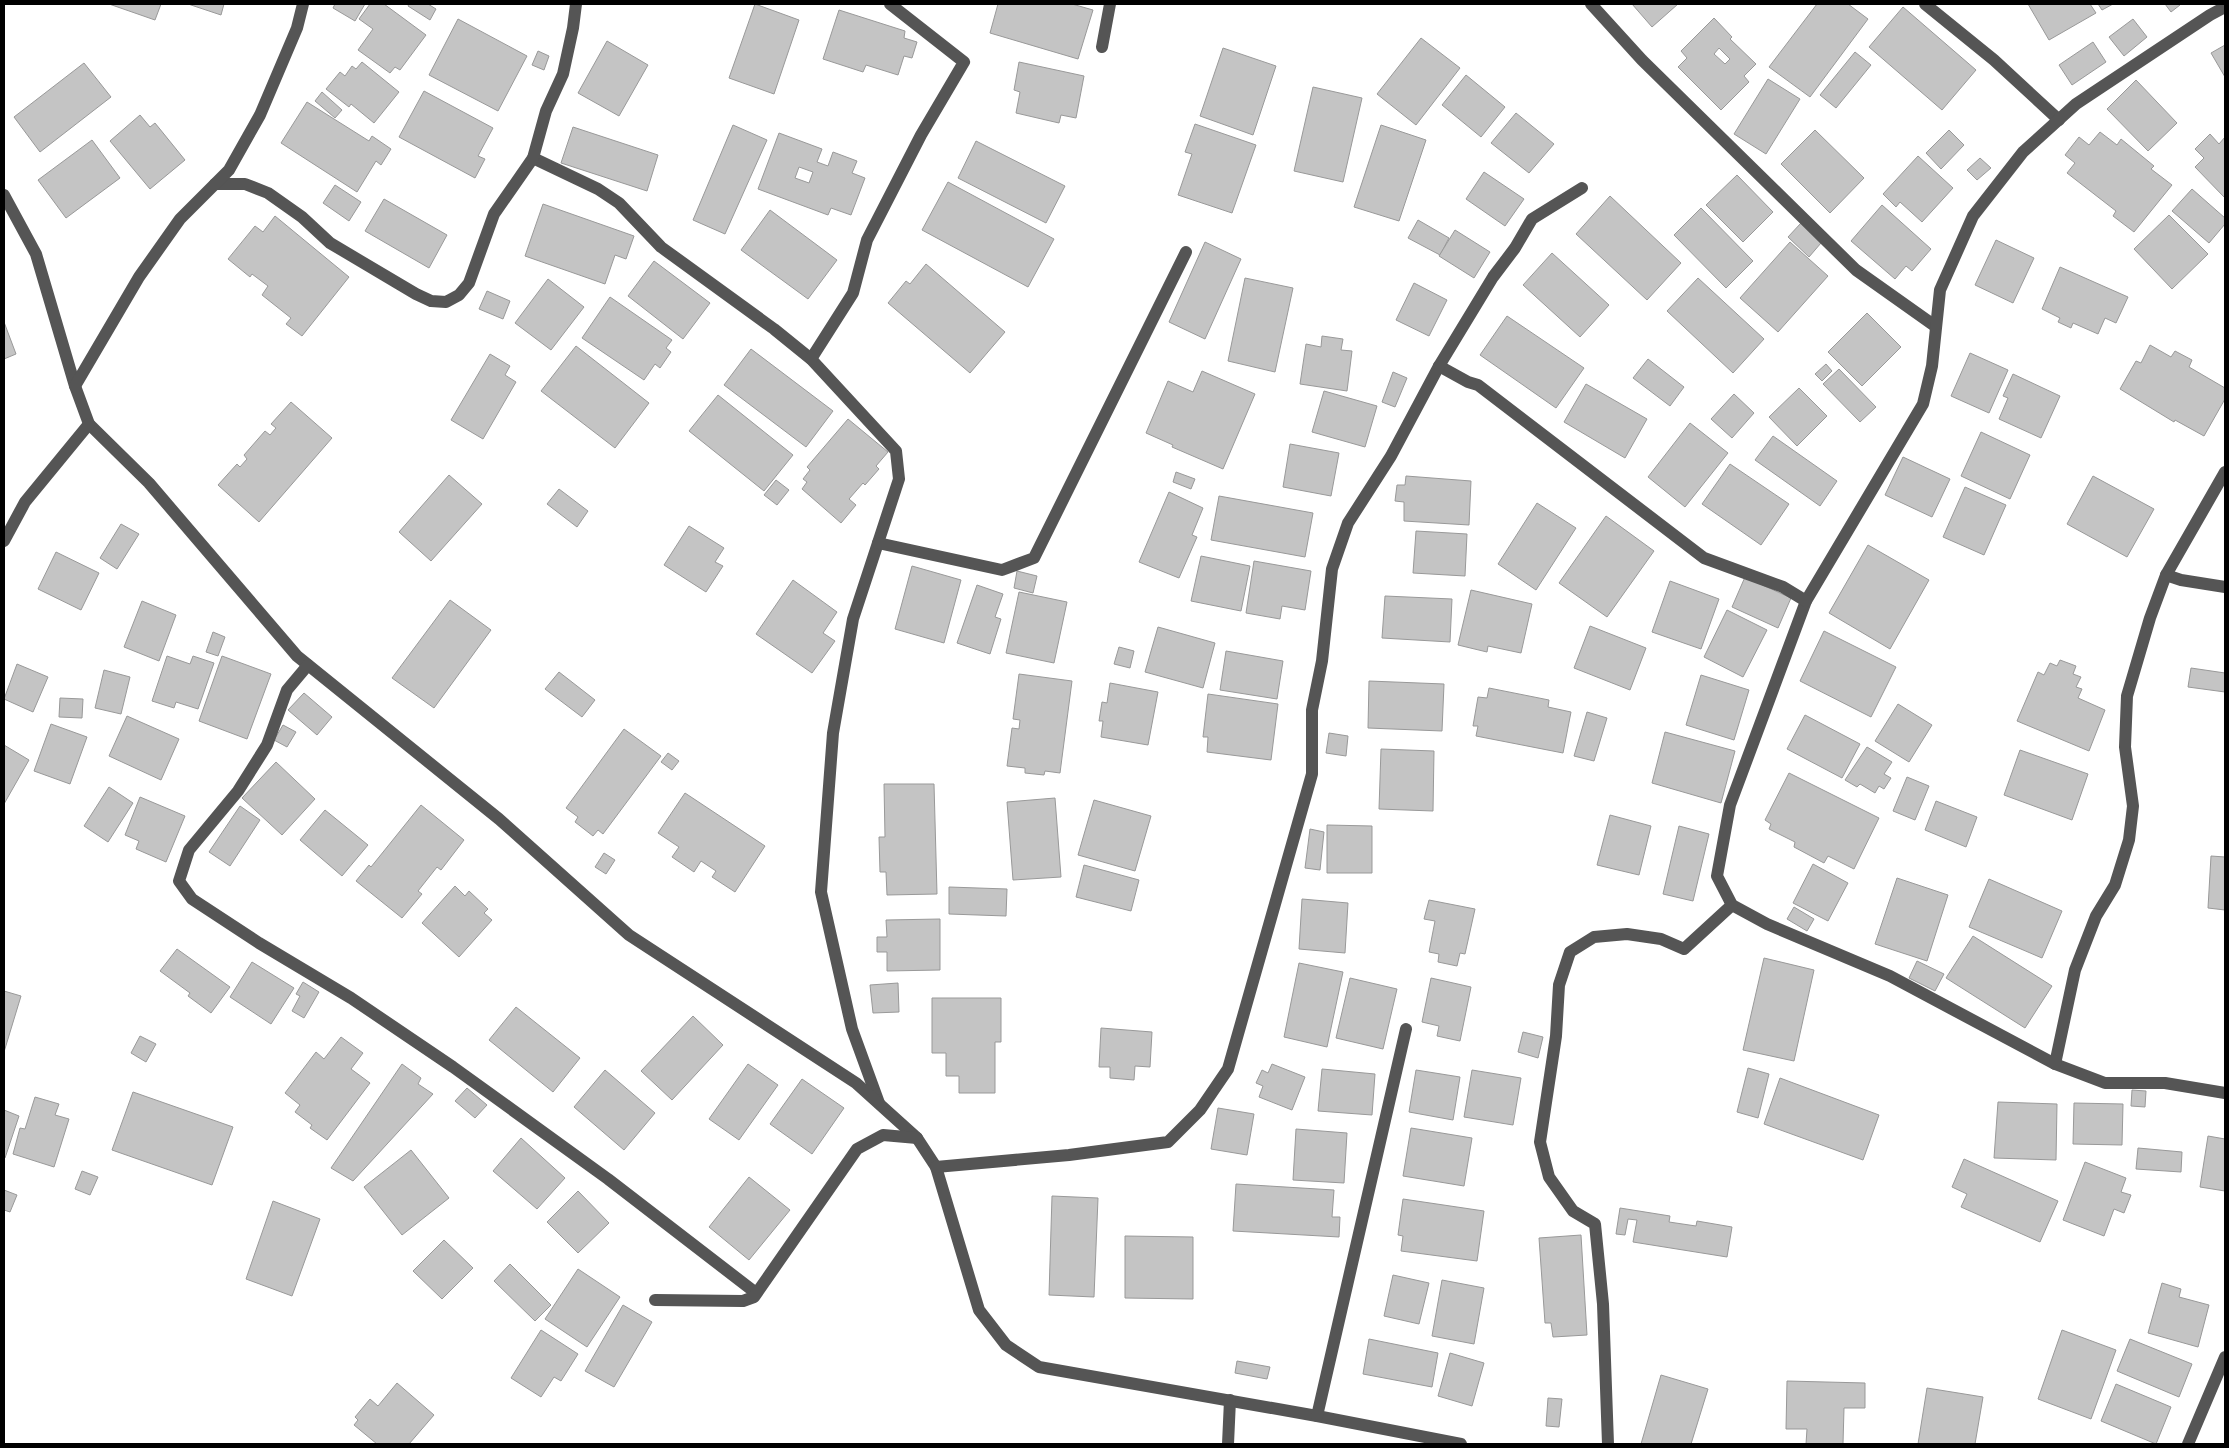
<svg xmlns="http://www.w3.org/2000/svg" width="2229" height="1448" font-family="Roboto,sans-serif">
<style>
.building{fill:#c4c4c4;stroke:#999;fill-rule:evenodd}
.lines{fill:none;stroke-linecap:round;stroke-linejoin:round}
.minor{stroke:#555;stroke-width:12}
</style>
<rect width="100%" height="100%" fill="#fff"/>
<g class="building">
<path d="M109,4H161L155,20Z"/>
<path d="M188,4H224L221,15Z"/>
<path d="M335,4H365L355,21L333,8Z"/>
<path d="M370,4H384L426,35L400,70L395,67L390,73L358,50L373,29L359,19Z"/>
<path d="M409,4H428L436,9L430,20L408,6Z"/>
<path d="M755,4L799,20L774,94L729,78Z"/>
<path d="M998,4H1072L1093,10L1078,59L990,33Z"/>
<path d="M1632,4H1678L1652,27Z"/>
<path d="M1817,4H1848L1868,19L1810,97L1769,67Z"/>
<path d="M2028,4H2090L2096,13L2049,40Z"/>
<path d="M2098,4H2113L2102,10Z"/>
<path d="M2165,4H2179L2180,5L2171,12Z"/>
<path d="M1903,7L1976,70L1942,110L1869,47Z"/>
<path d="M839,10L905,31L904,38L917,42L912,58L904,56L898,75L866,65L863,72L823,59Z"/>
<path d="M1714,18L1732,37L1730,39L1756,64L1744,76L1749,82L1721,110L1678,67L1687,58L1681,51ZM1719,48L1730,59L1725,64L1714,54Z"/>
<path d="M458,19L527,56L498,111L429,75Z"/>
<path d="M2133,19L2147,37L2124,56L2109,37Z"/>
<path d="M1421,38L1460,68L1416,125L1377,94Z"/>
<path d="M607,41L648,65L619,116L578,93Z"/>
<path d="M2093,42L2106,62L2072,85L2059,65Z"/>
<path d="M2225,45V77L2211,53Z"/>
<path d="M1223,48L1276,66L1253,135L1200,116Z"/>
<path d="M538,51L549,56L544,70L532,65Z"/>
<path d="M1855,52L1871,65L1836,108L1820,95Z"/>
<path d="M362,62L399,92L374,123L351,104L349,107L326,89L340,72L345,76L352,66L356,69Z"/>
<path d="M1019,62L1084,76L1076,118L1061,115L1059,123L1016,113L1020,92L1014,90Z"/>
<path d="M84,63L111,97L40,152L14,117Z"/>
<path d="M1466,75L1505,107L1481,137L1442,105Z"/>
<path d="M1768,79L1800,99L1766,154L1734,134Z"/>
<path d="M2136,80L2177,123L2148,151L2107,109Z"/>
<path d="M1313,87L1362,98L1343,182L1294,171Z"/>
<path d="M424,91L493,128L478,156L485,159L475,178L399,137Z"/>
<path d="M322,92L342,110L335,118L315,101Z"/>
<path d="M307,102L369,141L372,136L391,149L381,165L376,161L357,192L281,143Z"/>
<path d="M1516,113L1554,144L1529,173L1491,143Z"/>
<path d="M140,115L150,127L155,123L185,160L150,189L110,141Z"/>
<path d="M1195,124L1256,145L1232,213L1178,195L1192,154L1185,152Z"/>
<path d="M733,125L767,140L725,234L693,220Z"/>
<path d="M1381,125L1426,140L1399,221L1354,207Z"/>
<path d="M573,127L658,155L647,191L561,163Z"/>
<path d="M1815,130L1864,178L1830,213L1781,164Z"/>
<path d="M1949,130L1964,145L1941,169L1926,153Z"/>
<path d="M2100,132L2117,145L2121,139L2154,166L2151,169L2172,185L2134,232L2113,216L2116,211L2067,173L2075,163L2065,155L2079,137L2089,145Z"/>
<path d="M779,133L822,149L817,162L828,166L833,152L857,161L852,173L865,178L851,215L831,208L828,215L758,189ZM799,167L813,172L809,183L795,178Z"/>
<path d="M2210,134L2219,144L2225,137V198L2195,167L2204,158L2195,149Z"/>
<path d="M92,140L120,178L66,218L38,180Z"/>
<path d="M976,141L1065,186L1046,223L958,178Z"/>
<path d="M1918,156L1953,188L1922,222L1900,202L1896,207L1883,194Z"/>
<path d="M1980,158L1991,168L1977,180L1967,170Z"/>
<path d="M1484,172L1524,199L1505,226L1466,199Z"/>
<path d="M1737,175L1773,212L1743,242L1706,205Z"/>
<path d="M948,182L1054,239L1028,287L922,230Z"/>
<path d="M335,185L361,202L349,221L323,203Z"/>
<path d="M2192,189L2225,218V224L2209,243L2172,211Z"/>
<path d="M1610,196L1681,263L1647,300L1576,234Z"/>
<path d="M384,199L447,235L429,268L365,231Z"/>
<path d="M543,204L634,236L626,259L615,255L605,284L525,256Z"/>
<path d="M1882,205L1931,249L1912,271L1906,266L1895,279L1851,241Z"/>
<path d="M1701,208L1753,261L1726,288L1674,235Z"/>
<path d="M770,210L837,260L808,299L741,250Z"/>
<path d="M2169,215L2208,254L2172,289L2134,249Z"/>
<path d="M275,216L349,277L302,336L286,324L291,318L262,295L268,286L252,274L250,277L228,259L255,226L263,232Z"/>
<path d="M1418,220L1449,238L1440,255L1408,238Z"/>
<path d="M1801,223L1821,243L1809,257L1788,237Z"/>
<path d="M1455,230L1490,252L1474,278L1439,256Z"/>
<path d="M1996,240L2034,258L2013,303L1975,285Z"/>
<path d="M1205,242L1241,259L1205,339L1169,322Z"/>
<path d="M1790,242L1828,276L1778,332L1740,298Z"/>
<path d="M1552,253L1609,305L1580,337L1523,285Z"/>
<path d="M654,261L710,303L683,339L628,296Z"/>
<path d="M926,264L1005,332L970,373L888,303L906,281L910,284Z"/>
<path d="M2060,267L2128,297L2116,323L2105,318L2098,334L2073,323L2071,328L2058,322L2060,318L2042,309Z"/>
<path d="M1245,278L1293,288L1275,372L1228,361Z"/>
<path d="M1698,278L1764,339L1733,373L1667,311Z"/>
<path d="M548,279L584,307L551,350L515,323Z"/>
<path d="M1414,283L1447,300L1429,336L1396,320Z"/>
<path d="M487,291L510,301L503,319L479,309Z"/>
<path d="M610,297L672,340L666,348L671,352L660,368L655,364L644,380L582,338Z"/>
<path d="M1867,313L1901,347L1862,386L1828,352Z"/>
<path d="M1507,316L1584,368L1556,408L1480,355Z"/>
<path d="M4,322L16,354L4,359Z"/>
<path d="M1322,336L1343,339L1341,350L1352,351L1347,391L1300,384L1306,344L1321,347Z"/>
<path d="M2150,345L2171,357L2175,351L2192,360L2189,367L2225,388V399L2204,436L2175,420L2174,422L2120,389L2136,361L2141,363Z"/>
<path d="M576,346L649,403L615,448L541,391Z"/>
<path d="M751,349L833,411L806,447L724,385Z"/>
<path d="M1970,353L2008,370L1989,413L1951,396Z"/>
<path d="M490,354L510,366L505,375L516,382L483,439L451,420Z"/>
<path d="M1648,359L1684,387L1670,406L1633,378Z"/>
<path d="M1826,364L1832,371L1822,381L1815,374Z"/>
<path d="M1839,369L1876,407L1860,422L1823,384Z"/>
<path d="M1202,371L1255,394L1223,469L1172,447L1173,445L1146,433L1168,381L1193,392Z"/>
<path d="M1393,372L1407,378L1395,407L1382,402Z"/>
<path d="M2013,374L2060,396L2041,438L1999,419L2008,398L2003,396Z"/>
<path d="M1586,384L1647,419L1625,458L1564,422Z"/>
<path d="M1799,388L1827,416L1797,446L1769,417Z"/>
<path d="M1324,391L1377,406L1365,447L1312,432Z"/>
<path d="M1734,394L1754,413L1732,438L1711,419Z"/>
<path d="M718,395L793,455L764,491L689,431Z"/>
<path d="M291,402L332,438L259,522L218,485L237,464L240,467L247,459L244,455L265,431L270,435L276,428L271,424Z"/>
<path d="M848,419L888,452L876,466L879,469L865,485L863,483L849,499L856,505L841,523L802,489L807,482L803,479L810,470L807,467Z"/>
<path d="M1690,423L1728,453L1685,507L1648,477Z"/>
<path d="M1981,432L2030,455L2010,499L1961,476Z"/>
<path d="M1773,436L1837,481L1820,506L1755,460Z"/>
<path d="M1290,444L1339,453L1331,496L1283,487Z"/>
<path d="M1903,457L1950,479L1932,517L1885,495Z"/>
<path d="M1730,464L1789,504L1761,545L1702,504Z"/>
<path d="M1176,472L1195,479L1191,489L1173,482Z"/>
<path d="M449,475L482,504L431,561L399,532Z"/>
<path d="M1406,476L1471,481L1469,525L1404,521V502L1395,501L1397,485H1405Z"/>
<path d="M2093,476L2154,509L2127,557L2067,524Z"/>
<path d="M776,480L789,490L777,505L764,495Z"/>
<path d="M1965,487L2006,505L1984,555L1943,537Z"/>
<path d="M559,489L588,511L577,527L547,504Z"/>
<path d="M1169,492L1203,508L1192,535L1197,537L1179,578L1139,562Z"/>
<path d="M1219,496L1313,513L1305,557L1211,540Z"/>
<path d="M1537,503L1576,528L1536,590L1498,564Z"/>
<path d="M1606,516L1654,551L1607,617L1559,583Z"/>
<path d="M121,524L139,534L117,569L100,558Z"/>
<path d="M689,526L724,548L715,562L723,566L706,592L664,565Z"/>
<path d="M1416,531L1467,534L1465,576L1413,573Z"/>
<path d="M1868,545L1929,580L1890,649L1829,613Z"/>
<path d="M56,552L99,573L81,610L38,589Z"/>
<path d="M1201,556L1250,566L1241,611L1191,601Z"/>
<path d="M1254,561L1311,571L1305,610L1282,606L1280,619L1246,613Z"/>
<path d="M912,566L961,580L944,643L895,629Z"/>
<path d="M1017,571L1037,576L1033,593L1014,588Z"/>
<path d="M1745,577L1791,598L1778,628L1732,607Z"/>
<path d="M793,580L837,612L823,633L835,641L812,673L756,634Z"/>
<path d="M1670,581L1719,599L1701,649L1652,632Z"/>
<path d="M977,585L1003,594L995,617L1001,619L990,654L957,643Z"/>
<path d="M1471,590L1532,604L1521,653L1488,646L1487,652L1458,645Z"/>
<path d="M1019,592L1067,602L1054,663L1006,653Z"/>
<path d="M1385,596L1452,599L1450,642L1382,638Z"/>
<path d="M450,600L491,630L434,708L392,678Z"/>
<path d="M142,601L176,615L159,661L124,647Z"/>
<path d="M1727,610L1767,630L1743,677L1704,657Z"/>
<path d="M1590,626L1646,648L1630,690L1574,668Z"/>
<path d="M1158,627L1215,643L1203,688L1145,672Z"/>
<path d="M1824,631L1896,667L1871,717L1800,681Z"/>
<path d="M213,632L225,637L218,656L206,652Z"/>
<path d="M1119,647L1134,651L1130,668L1114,664Z"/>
<path d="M1226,651L1283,661L1277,699L1220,690Z"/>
<path d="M167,656L190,664L193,656L214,663L198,709L176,702L174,708L152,701Z"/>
<path d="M222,656L271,674L247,739L199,721Z"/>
<path d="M2060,660L2076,666L2073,674L2081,677L2076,687L2082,689L2078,698L2105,710L2089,751L2017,721L2038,672L2044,675L2050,663L2057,666Z"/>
<path d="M17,664L48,677L33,712L4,699Z"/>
<path d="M2191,668L2225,673V692L2188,687Z"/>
<path d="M104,670L130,677L121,714L95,708Z"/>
<path d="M559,672L595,700L582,717L545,689Z"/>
<path d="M1019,674L1072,681L1060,773L1045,771L1044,775L1025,773V768L1007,766L1012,728L1019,729L1020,720L1013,719Z"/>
<path d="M1701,675L1749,690L1734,740L1686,725Z"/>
<path d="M1369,681L1444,684L1442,731L1368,728Z"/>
<path d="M1110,683L1158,692L1148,745L1101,737L1103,721H1099L1102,702L1107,703Z"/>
<path d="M1489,688L1549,700L1548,707L1571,712L1563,753L1476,736L1478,726H1473L1478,697L1487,698Z"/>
<path d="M304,693L332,717L317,735L288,710Z"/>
<path d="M1208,694L1278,704L1271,760L1207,752L1208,737H1203Z"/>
<path d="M60,698L83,699L82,718L59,717Z"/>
<path d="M1898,704L1932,725L1909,762L1875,741Z"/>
<path d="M1587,712L1607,718L1594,761L1574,756Z"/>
<path d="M1805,715L1860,744L1842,778L1787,749Z"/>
<path d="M127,716L179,739L161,780L109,756Z"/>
<path d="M51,724L87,737L70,784L34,771Z"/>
<path d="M283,725L296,732L287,747L274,740Z"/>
<path d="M624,729L661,756L603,834L598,830L593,836L575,822L578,817L566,808Z"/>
<path d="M1665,732L1735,751L1721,803L1652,783Z"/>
<path d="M1329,733L1348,736L1346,756L1326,753Z"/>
<path d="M4,745L29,760L4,804Z"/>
<path d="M1867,747L1892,762L1884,774L1891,778L1884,789L1879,786L1875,793L1860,784L1857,787L1845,780Z"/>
<path d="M1381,749L1434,751L1433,811L1379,809Z"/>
<path d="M2020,750L2088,774L2072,820L2004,795Z"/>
<path d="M668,753L679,761L672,770L661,762Z"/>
<path d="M276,762L315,799L282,835L242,798Z"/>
<path d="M1789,773L1879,818L1854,869L1828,856L1824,863L1794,847L1795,842L1769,829L1771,824L1765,820Z"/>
<path d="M1907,777L1929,786L1915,820L1893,811Z"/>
<path d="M884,784H934L937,894L887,895L886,872H880L879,837H885Z"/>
<path d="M109,787L133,803L108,842L84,826Z"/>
<path d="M685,793L765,846L735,892L712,877L716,871L701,861L694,872L672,857L679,847L658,833Z"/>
<path d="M140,797L185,816L166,862L136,849L139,841L125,835Z"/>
<path d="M1055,798L1061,877L1013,880L1007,802Z"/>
<path d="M1094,800L1151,816L1135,871L1078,855Z"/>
<path d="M1936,801L1977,817L1966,847L1925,830Z"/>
<path d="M421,805L464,840L441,870L437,867L418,891L422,894L402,918L356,881L369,865L371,867Z"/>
<path d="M240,806L260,820L230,866L209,852Z"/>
<path d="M325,810L368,845L342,876L300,840Z"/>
<path d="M1610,815L1651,826L1639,875L1597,865Z"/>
<path d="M1327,825L1372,826V873H1327Z"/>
<path d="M1679,826L1709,834L1693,901L1663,894Z"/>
<path d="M1310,829L1324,832L1320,870L1305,868Z"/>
<path d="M604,853L615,860L606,874L595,867Z"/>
<path d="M2211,856L2225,857V910L2208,908Z"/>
<path d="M1813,864L1848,883L1828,921L1793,903Z"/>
<path d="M1084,865L1139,880L1131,911L1076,897Z"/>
<path d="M1897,878L1948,895L1927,961L1875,944Z"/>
<path d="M1989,879L2062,911L2042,958L1969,927Z"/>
<path d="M455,886L465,896L469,891L488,909L484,913L492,920L459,957L422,923Z"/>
<path d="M949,887L1007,889L1006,916L949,914Z"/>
<path d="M1302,899L1348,903L1345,953L1299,949Z"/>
<path d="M1429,900L1475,909L1465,954L1460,953L1457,966L1438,962L1439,954L1429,952L1435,921L1424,919Z"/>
<path d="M1794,907L1814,919L1807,931L1787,919Z"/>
<path d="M940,919V970L887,971V952H877V937H887L886,920Z"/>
<path d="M1973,936L2052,986L2025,1028L1946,978Z"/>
<path d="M177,949L230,987L211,1013L188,996L190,993L160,971Z"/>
<path d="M1764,958L1814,970L1794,1061L1743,1050Z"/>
<path d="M1917,961L1944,974L1935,991L1909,978Z"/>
<path d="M252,962L294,988L271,1024L230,997Z"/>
<path d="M1299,963L1343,972L1327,1047L1284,1037Z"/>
<path d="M1350,978L1397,989L1383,1049L1336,1038Z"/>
<path d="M1431,978L1471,987L1460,1041L1437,1036L1439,1026L1422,1022Z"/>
<path d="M303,982L319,992L304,1018L292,1011L300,996L296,994Z"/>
<path d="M898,983L899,1012L873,1013L870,985Z"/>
<path d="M4,991L21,996L4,1052Z"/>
<path d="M932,998H1001V1042H995V1093H959V1076H946V1053H932Z"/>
<path d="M516,1007L580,1058L553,1092L489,1040Z"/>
<path d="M693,1016L723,1045L672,1100L641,1071Z"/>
<path d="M1101,1028L1152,1032L1150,1067L1135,1066L1134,1080L1110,1078V1067H1099Z"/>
<path d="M1523,1032L1543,1037L1538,1058L1518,1052Z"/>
<path d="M140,1036L156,1044L146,1062L131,1053Z"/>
<path d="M341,1037L363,1053L351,1069L370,1083L327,1140L310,1128L312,1125L295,1112L300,1105L285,1093L316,1052L324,1059Z"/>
<path d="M402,1064L421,1078L418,1084L433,1094L353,1181L331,1168Z"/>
<path d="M748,1064L778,1085L739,1140L709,1119Z"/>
<path d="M1272,1064L1305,1077L1292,1110L1259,1097L1263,1086L1256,1083L1262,1070L1268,1073Z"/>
<path d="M1748,1068L1769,1074L1758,1118L1737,1112Z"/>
<path d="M1322,1069L1375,1074L1372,1115L1318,1111Z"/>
<path d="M605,1070L655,1113L624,1150L574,1107Z"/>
<path d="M1416,1070L1460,1077L1453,1120L1409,1112Z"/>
<path d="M1472,1070L1521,1078L1513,1125L1464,1117Z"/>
<path d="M1780,1078L1879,1115L1863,1160L1764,1124Z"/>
<path d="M802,1079L844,1108L812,1154L770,1124Z"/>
<path d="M467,1088L487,1105L475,1118L455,1101Z"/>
<path d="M2132,1090L2146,1091L2145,1107L2131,1106Z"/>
<path d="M133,1092L233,1127L212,1185L112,1150Z"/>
<path d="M35,1097L59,1104L55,1115L69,1119L54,1167L13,1154L20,1128L25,1129Z"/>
<path d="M1998,1102L2057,1104L2056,1160L1994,1158Z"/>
<path d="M2074,1103L2123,1104L2122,1145L2073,1144Z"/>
<path d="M1218,1108L1254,1114L1247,1155L1211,1149Z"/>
<path d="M4,1110L19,1116L5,1158H4Z"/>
<path d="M1411,1128L1472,1138L1464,1186L1403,1176Z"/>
<path d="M1296,1129L1347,1133L1344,1183L1293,1180Z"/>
<path d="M2208,1136L2225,1139V1191L2200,1187Z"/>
<path d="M521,1138L565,1178L537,1209L493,1171Z"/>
<path d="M2138,1148L2182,1152L2181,1172L2136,1169Z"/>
<path d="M411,1150L449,1198L402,1235L364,1187Z"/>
<path d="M1964,1159L2058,1201L2040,1242L1961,1207L1967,1194L1952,1187Z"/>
<path d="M2085,1162L2126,1178L2121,1192L2131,1195L2124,1213L2114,1209L2104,1236L2063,1220Z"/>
<path d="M82,1171L98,1177L90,1195L75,1189Z"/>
<path d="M749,1177L790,1210L749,1260L709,1227Z"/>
<path d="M1236,1184L1334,1190L1332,1217H1340L1339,1237L1233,1231Z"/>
<path d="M4,1190L17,1195L10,1212L4,1210Z"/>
<path d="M578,1191L609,1223L578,1253L547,1222Z"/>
<path d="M1052,1196L1098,1198L1094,1297L1049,1295Z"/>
<path d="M1403,1199L1484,1211L1477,1261L1401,1251L1403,1236L1398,1235Z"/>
<path d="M273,1201L320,1219L292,1296L246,1279Z"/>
<path d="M1620,1208L1670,1216L1669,1222L1696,1226L1697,1221L1732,1227L1727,1257L1633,1242L1637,1220L1628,1219L1625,1235L1616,1234Z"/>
<path d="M1581,1235L1587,1335L1553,1337L1551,1323H1545L1539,1238Z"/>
<path d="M1125,1236L1193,1237V1299L1125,1298Z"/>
<path d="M444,1240L473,1268L442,1299L413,1271Z"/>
<path d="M510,1264L551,1305L535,1321L494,1281Z"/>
<path d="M578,1269L620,1297L587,1347L545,1319Z"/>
<path d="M1393,1275L1429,1283L1419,1324L1384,1316Z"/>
<path d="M1442,1280L1484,1288L1474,1344L1432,1336Z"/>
<path d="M2162,1283L2181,1289L2179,1297L2209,1305L2198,1347L2148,1333Z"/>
<path d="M623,1305L652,1322L614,1387L585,1371Z"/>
<path d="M541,1330L578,1354L561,1381L554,1377L541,1397L511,1378Z"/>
<path d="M2062,1330L2116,1350L2091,1419L2038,1399Z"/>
<path d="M1369,1339L1438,1353L1432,1387L1363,1374Z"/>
<path d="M2130,1339L2192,1364L2179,1397L2117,1371Z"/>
<path d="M1450,1353L1484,1363L1472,1406L1438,1396Z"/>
<path d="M1237,1361L1270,1367L1267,1379L1235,1373Z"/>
<path d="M1661,1375L1708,1389L1691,1444H1641Z"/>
<path d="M1787,1381L1865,1383V1408H1844L1843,1444H1806L1807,1429H1786Z"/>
<path d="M397,1383L434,1415L409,1444H377L354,1425L358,1420L355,1417L370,1399L378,1406Z"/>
<path d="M2116,1384L2171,1407L2156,1444L2101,1421Z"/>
<path d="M1927,1388L1983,1397L1975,1444H1918Z"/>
<path d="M1548,1398L1562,1399L1559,1427L1546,1426Z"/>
</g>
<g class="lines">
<g class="minor">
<path d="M1591,4L1642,60L1856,270L1935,326"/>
<path d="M1925,4L1994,60L2059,120"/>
<path d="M2225,7L2210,15L2076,104L2023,152L1973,216L1940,290L1932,366L1923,404L1806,601L1730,805L1717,876L1732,905L1767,924L1890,976L2055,1064L2105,1083H2165L2225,1093"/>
<path d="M1102,47L1110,4"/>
<path d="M533,158L598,189L619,203L661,247L774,329L811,359L896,451L899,479L853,619L833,733L821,892L852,1029L879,1103"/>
<path d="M215,184H245L268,193L302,217L330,243L416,294L431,301L446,302L459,295L469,283L494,214L533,158L546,111L563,74L573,28L576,4"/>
<path d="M4,195L36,254L75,386L89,424L149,483L297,656L499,819L629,935L856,1083L917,1138L936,1167L979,1310L1006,1345L1039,1367L1317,1416L1461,1444"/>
<path d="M811,359L853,293L867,240L921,135L964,62L890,4"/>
<path d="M1439,366L1468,382L1478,385L1704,558L1783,587L1806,601"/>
<path d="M75,386L139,277L180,219L229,170L260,115L297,28L303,4"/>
<path d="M2225,472L2166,575L2181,580L2225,587"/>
<path d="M4,541L25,502L89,424"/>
<path d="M878,543L1002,570L1034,558L1186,252"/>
<path d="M308,665L287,690L267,745L238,791L189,850L179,881L192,899L259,943L351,998L453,1067L608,1179L756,1293"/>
<path d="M2055,1064L2075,970L2096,916L2115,885L2129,840L2133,806L2125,747L2127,696L2150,618L2166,575"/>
<path d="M936,1167L1069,1155L1168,1142L1200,1110L1228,1069L1312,774V710L1322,661L1332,569L1348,523L1391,456L1439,366L1493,277L1515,248L1532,219L1582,188"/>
<path d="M655,1300L743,1301L754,1297L857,1149L883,1135L917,1138"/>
<path d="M1317,1416L1406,1029"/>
<path d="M1228,1444L1230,1400"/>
<path d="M1608,1444L1603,1304L1595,1224L1573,1211L1549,1177L1540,1142L1556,1036L1559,985L1570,952L1594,937L1627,934L1661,939L1684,949L1732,905"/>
<path d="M2188,1444L2225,1357"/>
</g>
</g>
<rect width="2229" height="1448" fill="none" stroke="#000000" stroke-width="10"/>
</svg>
